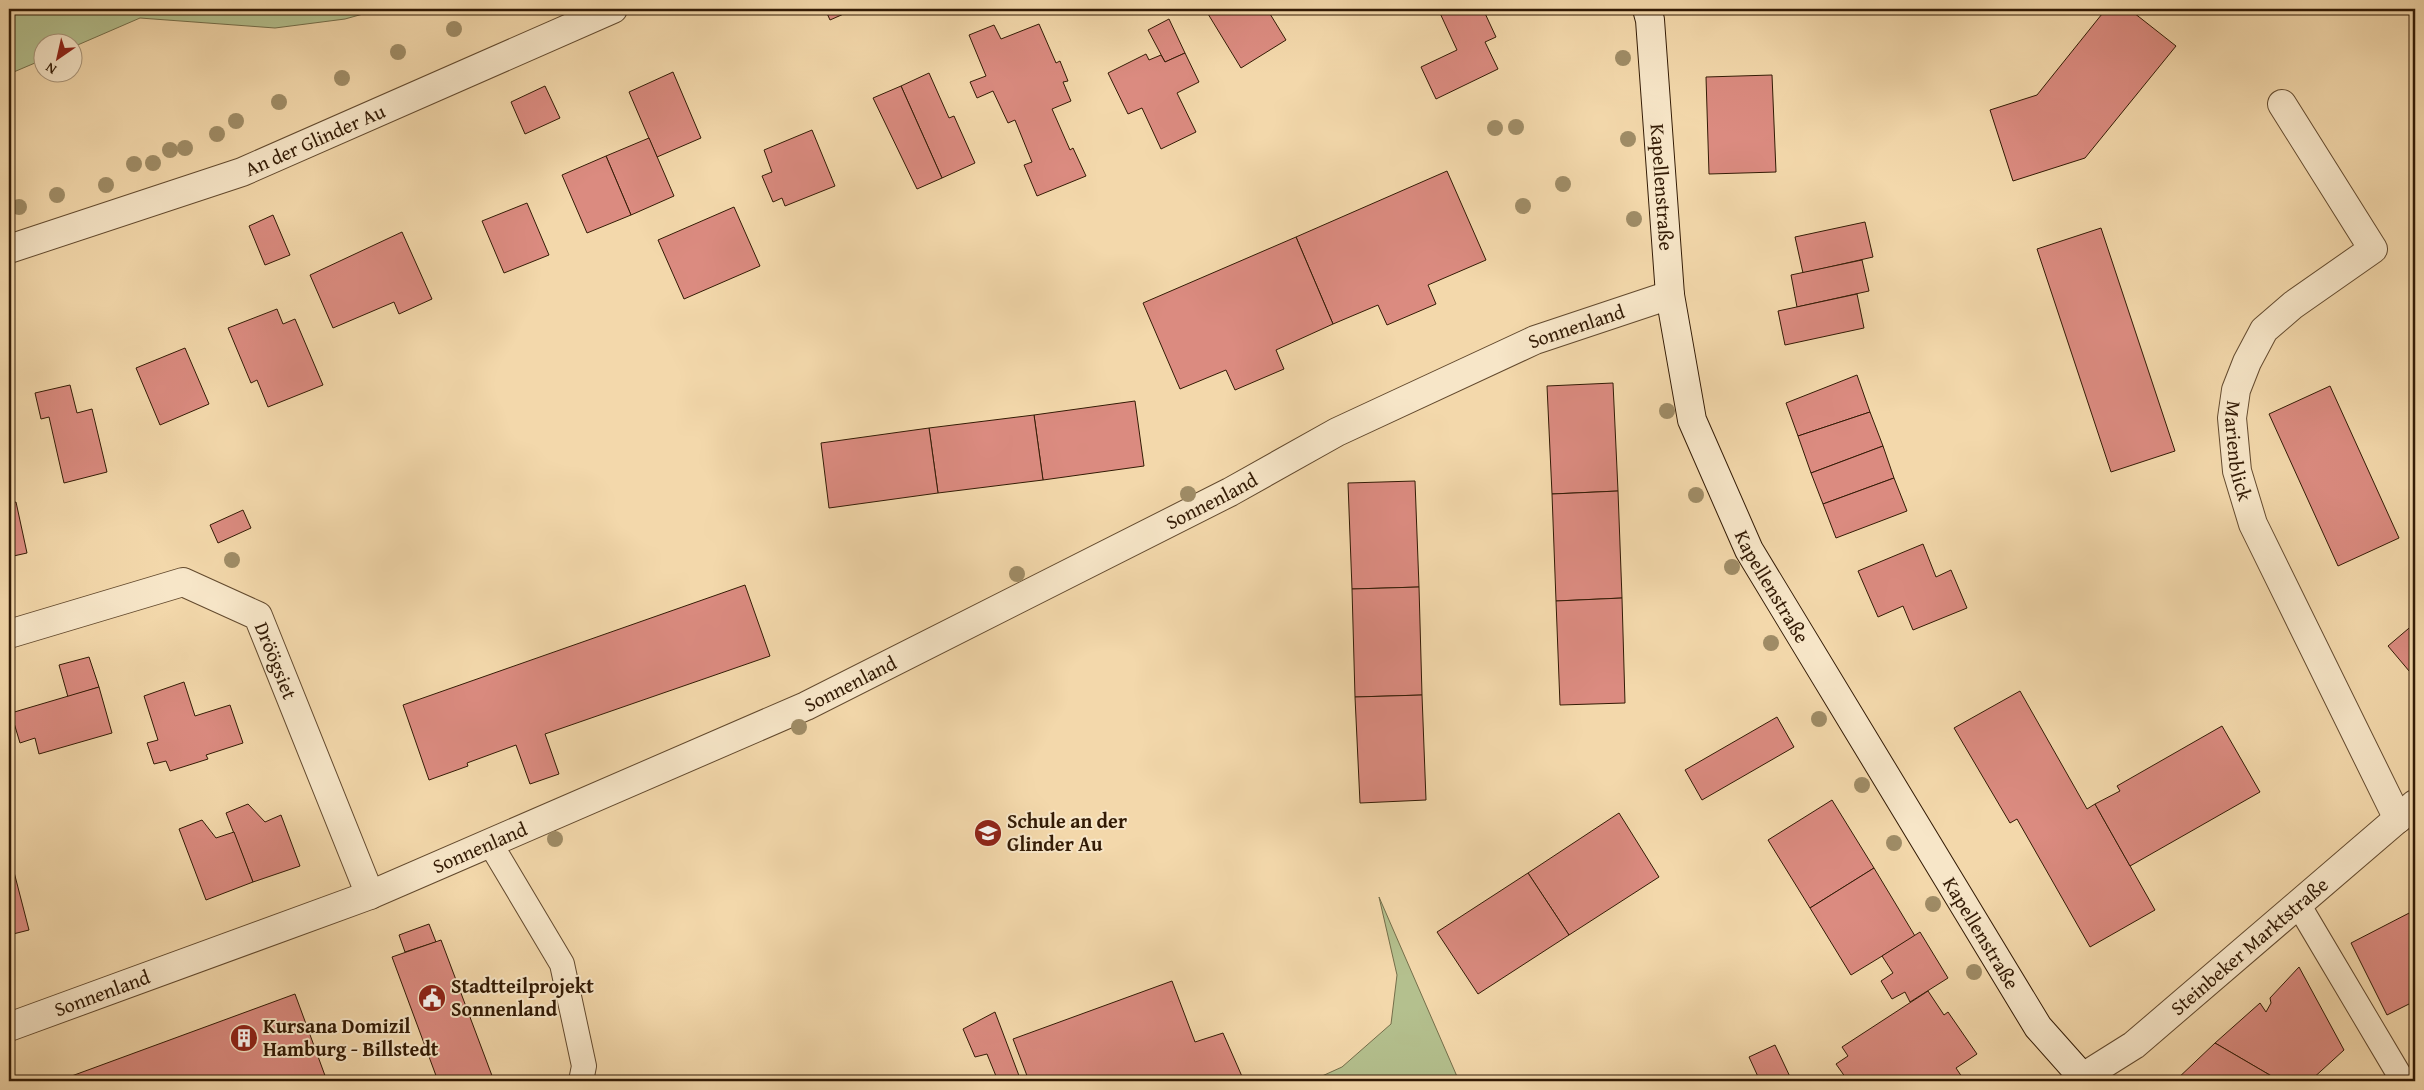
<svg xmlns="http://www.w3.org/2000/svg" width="2424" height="1090" font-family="'Gentium Book Plus',serif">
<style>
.green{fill:#b4c08e;stroke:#746e4a}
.building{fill:#db8b80;stroke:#331b05}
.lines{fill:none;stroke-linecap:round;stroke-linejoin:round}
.lane-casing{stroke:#634a2e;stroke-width:26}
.street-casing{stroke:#634a2e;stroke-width:30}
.secondary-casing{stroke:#331b05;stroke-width:30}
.lane{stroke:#f7e6c8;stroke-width:24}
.street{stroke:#f7e6c8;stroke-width:28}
.secondary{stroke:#f7e6c8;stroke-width:28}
.tree{fill:#9f8c66}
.labels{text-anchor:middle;stroke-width:4;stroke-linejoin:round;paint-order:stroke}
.street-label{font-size:20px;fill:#331b05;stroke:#f7e6c8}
.poi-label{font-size:20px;font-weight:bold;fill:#331b05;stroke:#f7e6c8;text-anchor:start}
</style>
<rect width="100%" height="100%" fill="#f3d8ab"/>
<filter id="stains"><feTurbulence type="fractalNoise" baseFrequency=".004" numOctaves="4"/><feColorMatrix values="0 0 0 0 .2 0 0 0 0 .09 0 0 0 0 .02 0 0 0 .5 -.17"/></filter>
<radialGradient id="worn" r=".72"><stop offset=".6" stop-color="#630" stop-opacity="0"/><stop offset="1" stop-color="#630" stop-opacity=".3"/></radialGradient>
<g class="green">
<path d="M9,9H381L345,19L275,28L140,18L73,47L72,42H42V60L9,74Z"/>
<path d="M1379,897L1459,1081H1311L1342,1067L1391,1024L1397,975Z"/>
</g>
<g class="building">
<path d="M825,9H855L830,20Z"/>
<path d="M1205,9H1267L1286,40L1241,68Z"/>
<path d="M1443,9H1483L1496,37L1485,42L1498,69L1436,99L1421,67L1457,50L1439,11Z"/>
<path d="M2106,9H2129L2176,46L2085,158L2013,181L1990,110L2037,95Z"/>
<path d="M1169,19L1185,53L1165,62L1148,30Z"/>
<path d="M1039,24L1056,63L1060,61L1068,81L1063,82L1071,101L1052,109L1070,150L1073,148L1086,176L1037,196L1024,165L1032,162L1015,120L1008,123L993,91L977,98L970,82L986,76L969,35L994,25L1001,39Z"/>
<path d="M1185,53L1199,82L1177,93L1196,132L1161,149L1142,108L1128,114L1108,73L1146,54L1149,60L1161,55L1165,62Z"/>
<path d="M673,72L701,138L657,157L629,92Z"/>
<path d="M929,73L949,118L954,116L975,163L942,178L901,86Z"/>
<path d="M1772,75L1776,172L1709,174L1706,77Z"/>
<path d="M545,86L560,118L525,134L511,102Z"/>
<path d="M901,86L942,178L917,189L873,98Z"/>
<path d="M812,130L835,186L785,206L782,198L773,202L762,176L772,172L764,150Z"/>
<path d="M649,138L674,196L631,215L606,156Z"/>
<path d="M606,156L631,215L587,233L562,175Z"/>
<path d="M1447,171L1486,260L1428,285L1436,304L1387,325L1378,305L1333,324L1296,237Z"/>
<path d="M527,203L549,255L504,273L482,221Z"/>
<path d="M734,207L760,266L684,299L658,240Z"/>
<path d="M273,215L290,255L265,265L249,226Z"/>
<path d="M1865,222L1873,257L1803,273L1795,237Z"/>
<path d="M2101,228L2175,451L2111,472L2037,249Z"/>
<path d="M402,232L432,299L399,314L394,302L333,328L310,275Z"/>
<path d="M1296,237L1333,324L1276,350L1284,369L1235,390L1226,370L1180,389L1143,303Z"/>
<path d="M1862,260L1869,291L1797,307L1791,275Z"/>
<path d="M1857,294L1864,328L1785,345L1778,311Z"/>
<path d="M277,309L283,324L295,319L323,385L268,407L257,380L251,383L228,328Z"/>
<path d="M185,348L209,404L160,425L136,368Z"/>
<path d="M1857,375L1870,412L1798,436L1786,403Z"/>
<path d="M1613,383L1618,491L1552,494L1547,386Z"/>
<path d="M70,385L77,413L92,409L107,472L64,483L49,417L41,419L35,393Z"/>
<path d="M2330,386L2399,538L2338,566L2269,414Z"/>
<path d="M1135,401L1144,466L1043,480L1034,415Z"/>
<path d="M1870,412L1883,446L1811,473L1798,436Z"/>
<path d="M1034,415L1043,480L938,493L929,428Z"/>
<path d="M929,428L938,493L829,508L821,443Z"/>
<path d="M1883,446L1894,478L1823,504L1811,473Z"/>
<path d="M1894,478L1907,511L1836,538L1823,504Z"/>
<path d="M1415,481L1419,587L1352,589L1348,483Z"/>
<path d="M1618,491L1622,598L1556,601L1552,494Z"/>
<path d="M16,502L27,553L9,557V504Z"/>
<path d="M243,510L251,528L218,543L210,525Z"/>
<path d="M1923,544L1936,577L1951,570L1967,608L1913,630L1903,606L1878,617L1858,571Z"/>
<path d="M745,585L770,656L545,734L559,774L530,784L516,745L467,763L468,766L429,780L403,705Z"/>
<path d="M1419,587L1422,695L1355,697L1352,589Z"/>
<path d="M1622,598L1625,703L1560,705L1556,601Z"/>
<path d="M2415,623V678L2388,646Z"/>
<path d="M89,657L99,687L68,697L59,665Z"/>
<path d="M184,682L195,716L230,705L243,743L206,755L208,759L170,771L166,761L154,764L147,743L158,740L144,696Z"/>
<path d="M99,687L112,733L39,754L35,738L20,743L11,713Z"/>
<path d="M2020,691L2087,809L2095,804L2155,910L2090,947L2017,819L2010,823L1954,728Z"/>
<path d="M1422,695L1426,800L1360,803L1355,697Z"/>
<path d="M1777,717L1794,747L1702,800L1685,770Z"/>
<path d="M2222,726L2260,792L2130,866L2095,804L2120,791L2117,786Z"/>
<path d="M1832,800L1874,868L1810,908L1768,840Z"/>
<path d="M248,804L265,822L281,815L300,866L253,882L226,813Z"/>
<path d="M1619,813L1659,877L1569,935L1528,873Z"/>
<path d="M202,820L216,838L234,832L253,882L206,900L179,829Z"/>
<path d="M1874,868L1915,936L1851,975L1810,908Z"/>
<path d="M14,872L29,930L9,935V874Z"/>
<path d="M1528,873L1569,935L1478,994L1437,932Z"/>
<path d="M2415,910V1001L2387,1015L2351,943Z"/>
<path d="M429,924L436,942L405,952L399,935Z"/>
<path d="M1920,932L1948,978L1910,1002L1905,992L1892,999L1881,981L1893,973L1882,956Z"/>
<path d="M441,940L494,1081H438L392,957Z"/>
<path d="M2299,967L2344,1050L2310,1081H2280L2215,1043L2260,1003L2266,1012L2271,1003L2270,998Z"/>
<path d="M1172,981L1195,1042L1223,1033L1244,1081H1029L1013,1039Z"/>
<path d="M1928,991L1944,1015L1948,1012L1977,1054L1956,1068L1962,1077L1956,1081H1848L1836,1064L1848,1056L1842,1047Z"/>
<path d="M295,994L327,1081H58Z"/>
<path d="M995,1012L1021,1081H998L987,1054L975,1057L963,1029Z"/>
<path d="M2215,1043L2280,1081H2175Z"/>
<path d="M1775,1045L1792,1081H1760L1749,1057Z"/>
</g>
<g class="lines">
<defs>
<g id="lane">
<path d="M490,843L562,964L584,1066L581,1081"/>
<path d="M2298,904L2403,1081"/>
</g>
<g id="street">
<path id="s1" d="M2282,104L2373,249L2293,305L2264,330L2247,362L2236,390L2232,418L2237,471L2253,524L2398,819"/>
<path id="s2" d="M9,249L242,172L613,9"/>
<path id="s3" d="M9,634L183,582L258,616L370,895"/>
<path id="s4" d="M9,1027L370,895L806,706L1230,492L1337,432L1535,340L1670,295"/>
<path id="s5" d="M2083,1077L2134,1045L2415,804"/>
</g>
<g id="secondary">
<path id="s6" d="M1647,9L1650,20L1670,295L1692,420L1749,550L2038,1027L2086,1081"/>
</g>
</defs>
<use href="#lane" class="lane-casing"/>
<use href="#street" class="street-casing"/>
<use href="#secondary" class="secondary-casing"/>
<use href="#lane" class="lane"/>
<use href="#street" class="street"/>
<use href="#secondary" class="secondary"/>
</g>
<g class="tree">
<circle cx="454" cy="29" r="8"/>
<circle cx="398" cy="52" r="8"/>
<circle cx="1623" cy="58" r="8"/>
<circle cx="342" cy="78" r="8"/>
<circle cx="279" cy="102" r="8"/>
<circle cx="236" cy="121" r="8"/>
<circle cx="1516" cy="127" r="8"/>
<circle cx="1495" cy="128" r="8"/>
<circle cx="217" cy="134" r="8"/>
<circle cx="1628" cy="139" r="8"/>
<circle cx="185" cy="148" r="8"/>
<circle cx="170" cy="150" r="8"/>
<circle cx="153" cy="163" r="8"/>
<circle cx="134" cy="164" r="8"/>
<circle cx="1563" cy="184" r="8"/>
<circle cx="106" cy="185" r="8"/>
<circle cx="57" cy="195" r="8"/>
<circle cx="1523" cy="206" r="8"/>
<circle cx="19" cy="207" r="8"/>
<circle cx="1634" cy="219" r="8"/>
<circle cx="1667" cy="411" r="8"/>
<circle cx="1188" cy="494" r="8"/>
<circle cx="1696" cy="495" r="8"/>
<circle cx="232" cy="560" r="8"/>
<circle cx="1732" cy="567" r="8"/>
<circle cx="1017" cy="574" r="8"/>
<circle cx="1771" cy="643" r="8"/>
<circle cx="1819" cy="719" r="8"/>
<circle cx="799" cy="727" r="8"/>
<circle cx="1862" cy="785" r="8"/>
<circle cx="555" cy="839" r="8"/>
<circle cx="1894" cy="843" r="8"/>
<circle cx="1933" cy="904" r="8"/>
<circle cx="1974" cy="972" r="8"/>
</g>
<defs>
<symbol id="school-disc" viewBox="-11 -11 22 22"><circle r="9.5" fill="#8f2418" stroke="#f7e6c8"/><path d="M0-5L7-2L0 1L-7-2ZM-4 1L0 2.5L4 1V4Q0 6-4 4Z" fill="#fff"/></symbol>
<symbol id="civic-disc" viewBox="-11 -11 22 22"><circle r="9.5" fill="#8f2418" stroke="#f7e6c8"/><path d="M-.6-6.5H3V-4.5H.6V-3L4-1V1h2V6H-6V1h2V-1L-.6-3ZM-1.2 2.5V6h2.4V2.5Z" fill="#fff"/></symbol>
<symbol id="building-disc" viewBox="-11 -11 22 22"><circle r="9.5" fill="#8f2418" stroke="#f7e6c8"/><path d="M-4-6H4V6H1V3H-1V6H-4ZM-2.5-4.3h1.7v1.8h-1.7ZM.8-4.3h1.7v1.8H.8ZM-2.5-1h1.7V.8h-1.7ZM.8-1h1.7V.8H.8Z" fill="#fff"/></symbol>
</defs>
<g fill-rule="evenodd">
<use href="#school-disc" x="972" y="817" width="32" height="32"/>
<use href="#civic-disc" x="416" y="982" width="32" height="32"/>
<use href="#building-disc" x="228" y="1022" width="32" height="32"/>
</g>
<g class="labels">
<g class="street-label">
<text dy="7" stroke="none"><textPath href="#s2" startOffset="325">An der Glinder Au</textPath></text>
<text dy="7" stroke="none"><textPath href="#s6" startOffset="179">Kapellenstraße</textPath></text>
<text dy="7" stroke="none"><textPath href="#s4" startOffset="1719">Sonnenland</textPath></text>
<text dy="7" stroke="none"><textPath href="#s1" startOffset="435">Marienblick</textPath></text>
<text dy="7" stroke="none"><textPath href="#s4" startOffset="1314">Sonnenland</textPath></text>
<text dy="7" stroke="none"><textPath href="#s6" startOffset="599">Kapellenstraße</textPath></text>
<text dy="7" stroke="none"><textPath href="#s3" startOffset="312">Dröögsiet</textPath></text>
<text dy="7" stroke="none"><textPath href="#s4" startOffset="909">Sonnenland</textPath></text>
<text dy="7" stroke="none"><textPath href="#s4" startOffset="504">Sonnenland</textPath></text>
<text dy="7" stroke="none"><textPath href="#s6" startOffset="1004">Kapellenstraße</textPath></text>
<text dy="7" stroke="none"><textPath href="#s5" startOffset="212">Steinbeker Marktstraße</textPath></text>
<text dy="7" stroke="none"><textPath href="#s4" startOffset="99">Sonnenland</textPath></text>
</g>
<g class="poi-label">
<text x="1007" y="828">Schule an der<tspan x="1007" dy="23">Glinder Au</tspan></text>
<text x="451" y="993">Stadtteilprojekt<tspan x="451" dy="23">Sonnenland</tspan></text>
<text x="263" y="1033">Kursana Domizil<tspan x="263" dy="23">Hamburg - Billstedt</tspan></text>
</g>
</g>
<rect width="2424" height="1090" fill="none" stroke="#f3d8ab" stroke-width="30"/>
<rect x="10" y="10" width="2404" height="1070" fill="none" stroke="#331b05" stroke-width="2.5"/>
<rect x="15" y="15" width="2394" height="1060" fill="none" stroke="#331b05"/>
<g transform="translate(58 58) rotate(214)"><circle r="24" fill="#f7e6c8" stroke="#a9957a"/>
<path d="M0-4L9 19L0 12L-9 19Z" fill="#8f2418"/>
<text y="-8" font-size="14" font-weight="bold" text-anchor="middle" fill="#331b05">N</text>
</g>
<rect width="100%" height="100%" filter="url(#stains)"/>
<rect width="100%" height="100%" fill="url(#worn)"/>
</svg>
